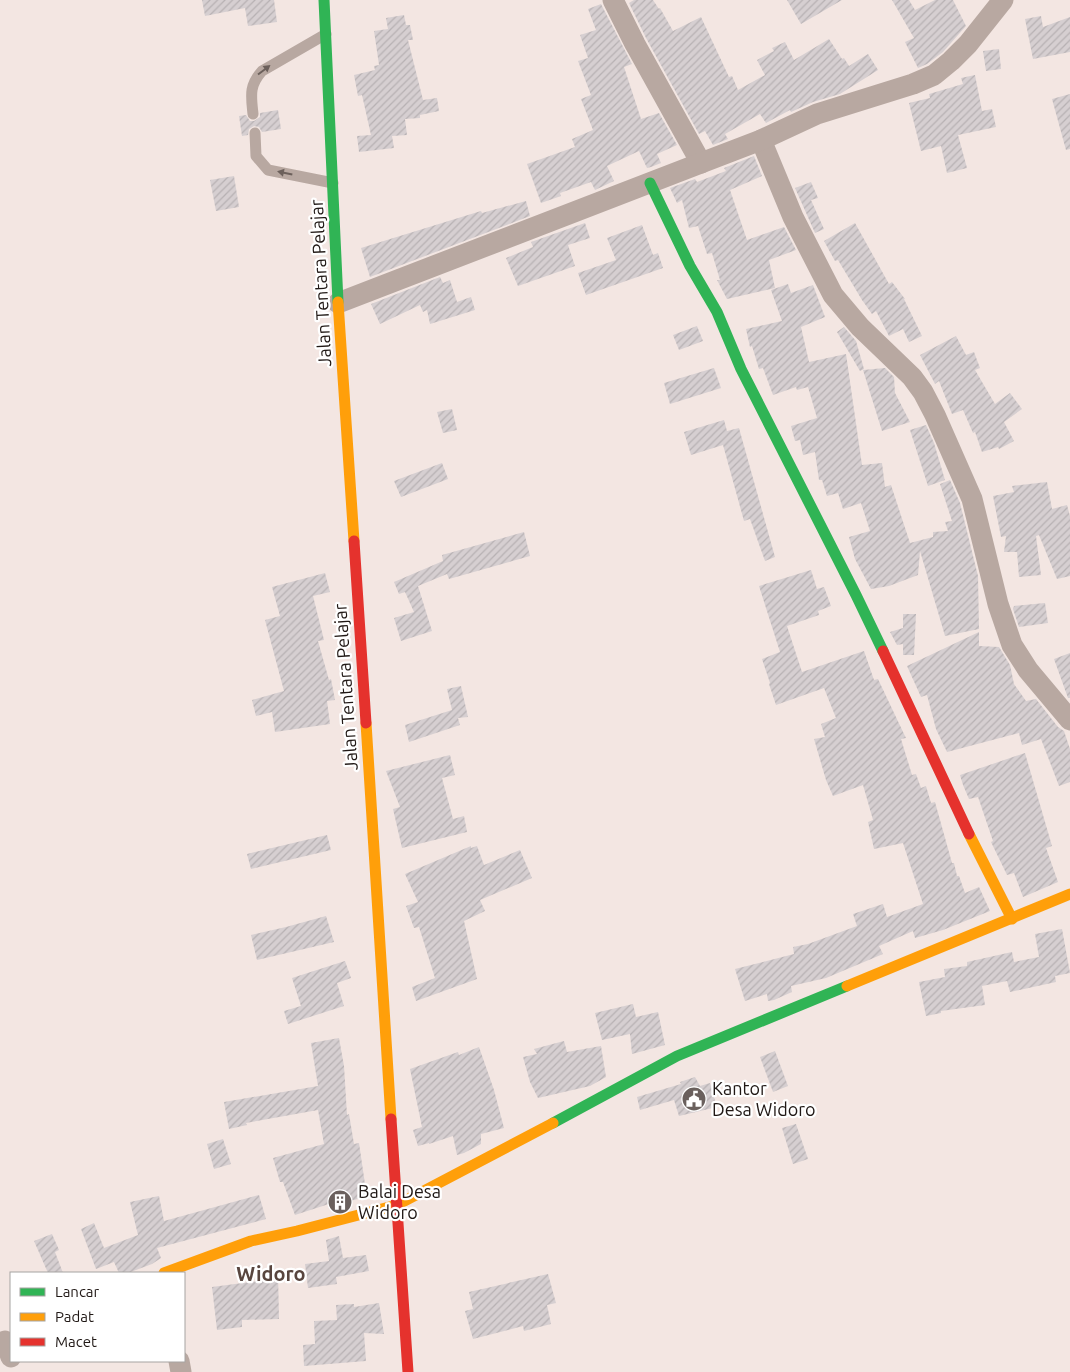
<svg xmlns="http://www.w3.org/2000/svg" width="1070" height="1372" font-family="Ubuntu,sans-serif">
<style>
.building{fill:url(#building-hatch)}
.lines{fill:none;stroke-linecap:round;stroke-linejoin:round}
.lane{stroke:#b8a8a1;stroke-width:11}
.street{stroke:#b8a8a1;stroke-width:21}
.fast{stroke:#30b455;stroke-width:11}
.slow{stroke:#ff9f0a;stroke-width:11}
.jam{stroke:#e5322d;stroke-width:11}
.oneway{fill:#6c605b}
.labels{text-anchor:middle;stroke-width:4.5;stroke-linejoin:round;paint-order:stroke}
.street-label{font-size:18px;fill:#201815;stroke:#fff}
.poi-label{font-size:18px;fill:#201815;stroke:#fff;text-anchor:start}
.quarter-label{font-size:20px;font-weight:bold;fill:#58453e;stroke:#fff}
</style>
<defs>
<pattern id="building-hatch" width="6" height="6" patternUnits="userSpaceOnUse" patternTransform="scale(1.25)"><rect width="6" height="6" fill="#d6cfd1"/><path d="M-1 1l2-2M0 6l6-6M5 7l2-2" fill="none" stroke="#b7b1b3"/></pattern>
</defs>
<rect width="100%" height="100%" fill="#f3e6e2"/>
<g class="building">
<path d="M202,0H274L277,22L248,26L245,8L205,16Z"/>
<path d="M634,0H653L659,9L660,8L673,31L701,17L729,77L732,76L738,90L765,75L757,60L774,51L772,48L785,42L794,60L829,39L842,59L844,58L849,66L868,54L878,70L840,94L813,102L791,112L790,110L766,123L760,114L725,134L728,139L713,145L705,131L699,134L646,38L629,3Z"/>
<path d="M787,0H842L801,24Z"/>
<path d="M892,0H909L915,10L935,0H953L966,26L943,52L927,64L918,68L905,42L914,38Z"/>
<path d="M601,4L632,64L624,67L641,119L659,113L677,145L657,154L661,163L651,167L647,168L639,151L607,166L614,181L595,190L591,182L560,193L561,196L541,203L527,164L575,147L572,139L593,130L581,99L591,95L578,61L588,58L580,35L596,30L588,9Z"/>
<path d="M404,15L406,25H410L413,40H408L423,100L437,98L439,111L420,115V118L405,119L407,135L392,136L394,148L359,152L357,136L371,135L362,95L358,96L354,75L375,70L374,66L379,65L374,31L388,29L386,18Z"/>
<path d="M1041,16L1043,27L1070,17V52L1033,59L1025,19Z"/>
<path d="M999,49L1001,69L986,71L983,51Z"/>
<path d="M975,75L982,111L992,109L996,127L958,135L967,168L947,173L941,146L921,151L909,103L930,98L929,94L963,84L961,78Z"/>
<path d="M1070,94V149L1066,150L1052,99Z"/>
<path d="M278,110L281,129L262,132L259,127L254,126L249,129L248,135L242,136L239,116L246,115L250,121H254L260,117V113Z"/>
<path d="M754,156L762,176L730,190L747,240L784,227L796,250L769,260L775,288L727,299L717,280H720L712,253L707,254L698,226L689,228L682,200L677,203L670,188L695,179L697,182L726,171L724,168Z"/>
<path d="M234,176L239,207L216,211L210,180Z"/>
<path d="M811,182L818,198L811,200L824,229L815,233L795,188Z"/>
<path d="M526,201L530,216L370,277L361,248L481,211L482,213Z"/>
<path d="M585,223L590,238L568,245L575,266L518,286L506,258L533,247L531,242Z"/>
<path d="M855,223L889,284L892,282L905,299H904L922,336L909,342L903,329L889,336L876,311L872,314L862,300L838,260L835,261L824,241Z"/>
<path d="M642,225L653,255L658,253L663,268L586,295L578,273L616,260L607,238Z"/>
<path d="M440,277L443,283L450,280L457,302L471,297L475,310L430,324L427,310L423,312L420,305L380,324L371,304Z"/>
<path d="M788,284L791,293L813,285L825,317L801,327L809,362L846,354L862,465L882,463L885,487L891,485L910,543L933,537V532L948,531L945,522L952,521L940,484L950,480L960,503L978,576L979,629L945,636L920,551L918,575L889,586L871,589L855,559L849,537L870,531L861,503L843,509L838,493L827,496L822,480H819L815,452L803,455L800,440L795,441L791,426L817,418L808,387L797,390L796,387L773,395L763,368L759,369L752,346L750,347L746,329L782,321L771,290Z"/>
<path d="M697,326L703,341L679,350L673,335Z"/>
<path d="M844,327L856,341L864,369L860,371L837,332Z"/>
<path d="M956,336L966,355L974,352L980,368L975,370L995,404L1010,393L1022,409L1004,422L1014,441L999,449L998,447L982,452L975,432L973,433L963,410L952,414L939,381L935,384L920,355Z"/>
<path d="M714,368L721,388L670,404L664,383Z"/>
<path d="M885,368L894,377L895,393L910,422L882,431L863,370Z"/>
<path d="M452,409L457,430L443,433L437,412Z"/>
<path d="M724,420L727,431L739,428L775,557L765,561L750,519L744,521L723,445L691,455L684,432Z"/>
<path d="M926,425L934,443L945,480L928,486L910,430Z"/>
<path d="M442,463L448,479L401,497L394,481Z"/>
<path d="M1047,482L1052,509L1067,505L1070,516V576L1057,579L1039,535L1036,536L1041,575L1019,577L1017,552H1004L1006,536L1001,537L993,496L1014,492L1012,486Z"/>
<path d="M524,532L530,556L449,579L447,574L418,586L432,631L401,641L394,618L414,612L405,592L399,594L394,582L443,561L442,555Z"/>
<path d="M811,570L817,589L824,587L831,606L818,611L819,615L787,626L802,672L864,651L874,680L878,679L904,734L906,738L901,739L912,775L916,774L921,788L926,786L931,803L935,802L952,863H954L957,876H959L965,893L979,887L990,911L943,930L915,938L913,931L879,946L883,954L826,978L791,986L792,992L774,1000L768,1001L767,994L745,1001L735,969L794,954L793,947L808,944L857,926L853,914L883,904L887,917L923,904L903,843L874,849L868,822L873,820L863,785L833,796L826,780L814,739L825,737L821,724L836,718L824,688L776,705L769,684L770,683L762,659L780,652L759,586Z"/>
<path d="M325,573L330,592L313,596L324,640L318,641L329,680L331,679L335,700L327,701L330,724L275,732L272,712L256,716L252,700L284,691L265,620L280,616L272,587Z"/>
<path d="M1045,603L1048,623L1019,627L1013,609L1014,606Z"/>
<path d="M903,614H916L914,655H903V644L897,645L890,632L903,628Z"/>
<path d="M979,632V646L999,647L1010,665L1014,684L1026,701L1036,699L1058,727L1064,731L1070,749V782L1059,786L1041,739L1022,745L1019,733L947,752L936,729L927,695L921,697L907,666Z"/>
<path d="M1070,653V698H1068L1054,659Z"/>
<path d="M461,686L468,717L458,718L460,725L409,742L405,725L452,710L447,689Z"/>
<path d="M1025,753L1052,846L1046,848L1058,882L1023,897L1014,873L1007,875L991,842L993,841L978,797L969,799L963,785L960,775Z"/>
<path d="M450,755L455,775L442,778L453,819L464,816L467,832L402,848L393,809L400,807L386,771Z"/>
<path d="M327,835L331,850L251,869L247,854Z"/>
<path d="M471,846V848L477,846L484,865L520,850L532,878L480,900L485,911L464,921L477,979L416,1001L412,987L435,978L419,927L414,928L406,906L418,902L405,874Z"/>
<path d="M326,916L334,942L257,960L251,935L286,927Z"/>
<path d="M1062,929L1070,973L1055,976L1056,982L1010,992L1007,981L982,986L985,1005L941,1011V1013L926,1016L919,982L945,977L944,969L967,966V962L1012,952L1014,962L1039,957L1035,934Z"/>
<path d="M345,961L351,978L337,983L344,1006L288,1024L284,1011L301,1006L292,978Z"/>
<path d="M633,1004L636,1017L658,1012L665,1045L632,1054L630,1034L602,1040L595,1013Z"/>
<path d="M339,1038L344,1066L347,1115L349,1114L354,1144L359,1143L366,1191L370,1189L372,1195L332,1206V1203L295,1215L283,1182H280L273,1158L324,1144L318,1110L246,1123L247,1125L229,1129L224,1102L318,1086L311,1043Z"/>
<path d="M564,1041L567,1052L601,1046L606,1077L590,1086L538,1098L530,1082L523,1057L537,1054L534,1049Z"/>
<path d="M479,1047L494,1090L504,1128L481,1134V1144L464,1153L457,1155L453,1136L429,1144V1143L418,1146L413,1130L422,1127L410,1069L458,1052L459,1055Z"/>
<path d="M775,1051L788,1086L773,1092L760,1057Z"/>
<path d="M695,1077L700,1086L710,1083L717,1107L679,1116L674,1100L640,1110L637,1097L681,1084L680,1082Z"/>
<path d="M796,1124L808,1159L793,1164L782,1128Z"/>
<path d="M223,1139L231,1164L214,1169L207,1144Z"/>
<path d="M259,1195L266,1219L157,1248L161,1258L152,1264L128,1273H119L114,1262L96,1269L81,1229L94,1223L104,1248L138,1235L130,1202L159,1196L164,1221Z"/>
<path d="M52,1234L59,1250L55,1252L63,1273H48L34,1241Z"/>
<path d="M339,1236L343,1258L366,1255L369,1271L336,1277L337,1284L308,1288L305,1264L329,1261L326,1240Z"/>
<path d="M278,1272L279,1319L242,1320V1327L217,1330L212,1287L257,1281V1273Z"/>
<path d="M548,1274L556,1303L547,1305L551,1324L524,1331L523,1326L473,1339L465,1311L473,1309L469,1292Z"/>
<path d="M379,1303L384,1334L364,1333L366,1361L304,1366L303,1345L315,1344L314,1321L337,1320L336,1305L354,1304V1307Z"/>
</g>
<g class="lines">
<g class="lane">
<path d="M253,114C251,95 249,86 262,71L326,34"/>
<path d="M255,133L256,156L268,170L333,183"/>
</g>
<g class="street">
<path d="M613,0L635,44L701,163"/>
<path d="M761,140L793,217L833,295L860,327L912,377L923,392L935,415L972,499L998,604L1012,645L1028,670L1070,720"/>
<path d="M338,303L701,163L761,140L817,114L913,84L934,75L951,61L968,44L1003,0"/>
<path d="M5,1341L11,1357"/>
<path d="M179,1361L181,1372"/>
</g>
<g class="fast">
<path d="M324,0L338,302"/>
<path d="M650,183L690,266L717,312L741,369L856,595L883,651"/>
<path d="M553,1123L677,1056L847,986"/>
</g>
<g class="slow">
<path d="M338,302L354,541"/>
<path d="M366,723L391,1119"/>
<path d="M969,834L1012,919"/>
<path d="M847,986L1070,894"/>
<path d="M164,1273L251,1241L297,1231L397,1205L553,1123"/>
</g>
<g class="jam">
<path d="M354,541L366,723"/>
<path d="M883,651L969,834"/>
<path d="M391,1119L408,1372"/>
</g>
</g>
<defs><path id="oneway-solid" d="M-6-.8H1V-3.2L6.5 0L1 3.2V.8H-6Z" transform="scale(1.25)"/></defs>
<g class="oneway">
<use href="#oneway-solid" transform="translate(264 70) rotate(-37)"/>
<use href="#oneway-solid" transform="translate(285 173) rotate(-168)"/>
</g>
<defs>
<symbol id="civic-disc" viewBox="-11 -11 22 22"><circle r="9.5" fill="#6a605d" stroke="#fff"/><path d="M-.6-6.5H3V-4.5H.6V-3L4-1V1h2V6H-6V1h2V-1L-.6-3ZM-1.2 2.5V6h2.4V2.5Z" fill="#fff"/></symbol>
<symbol id="building-disc" viewBox="-11 -11 22 22"><circle r="9.5" fill="#6a605d" stroke="#fff"/><path d="M-4-6H4V6H1V3H-1V6H-4ZM-2.5-4.3h1.7v1.8h-1.7ZM.8-4.3h1.7v1.8H.8ZM-2.5-1h1.7V.8h-1.7ZM.8-1h1.7V.8H.8Z" fill="#fff"/></symbol>
</defs>
<g fill-rule="evenodd">
<use href="#civic-disc" x="680" y="1085" width="28" height="28"/>
<use href="#building-disc" x="326" y="1188" width="28" height="28"/>
</g>
<g class="labels">
<g class="street-label">
<text transform="translate(321 283) rotate(-93)" y="6">Jalan Tentara Pelajar</text>
<text transform="translate(346 687) rotate(-94)" y="6">Jalan Tentara Pelajar</text>
</g>
<g class="poi-label">
<text x="712" y="1095">Kantor<tspan x="712" dy="21">Desa Widoro</tspan></text>
<text x="358" y="1198">Balai Desa<tspan x="358" dy="21">Widoro</tspan></text>
</g>
<g class="quarter-label">
<text x="271" y="1281">Widoro</text>
</g>
</g>
<rect x="10" y="1272" width="175" height="90" fill="#ffffff" stroke="#a6a3a1"/>
<rect x="20" y="1288" width="25" height="8" fill="#30b455" stroke="#a6a3a1"/>
<text x="55" y="1297" font-size="15" fill="#201815">Lancar</text>
<rect x="20" y="1313" width="25" height="8" fill="#ff9f0a" stroke="#a6a3a1"/>
<text x="55" y="1322" font-size="15" fill="#201815">Padat</text>
<rect x="20" y="1338" width="25" height="8" fill="#e5322d" stroke="#a6a3a1"/>
<text x="55" y="1347" font-size="15" fill="#201815">Macet</text>
</svg>
